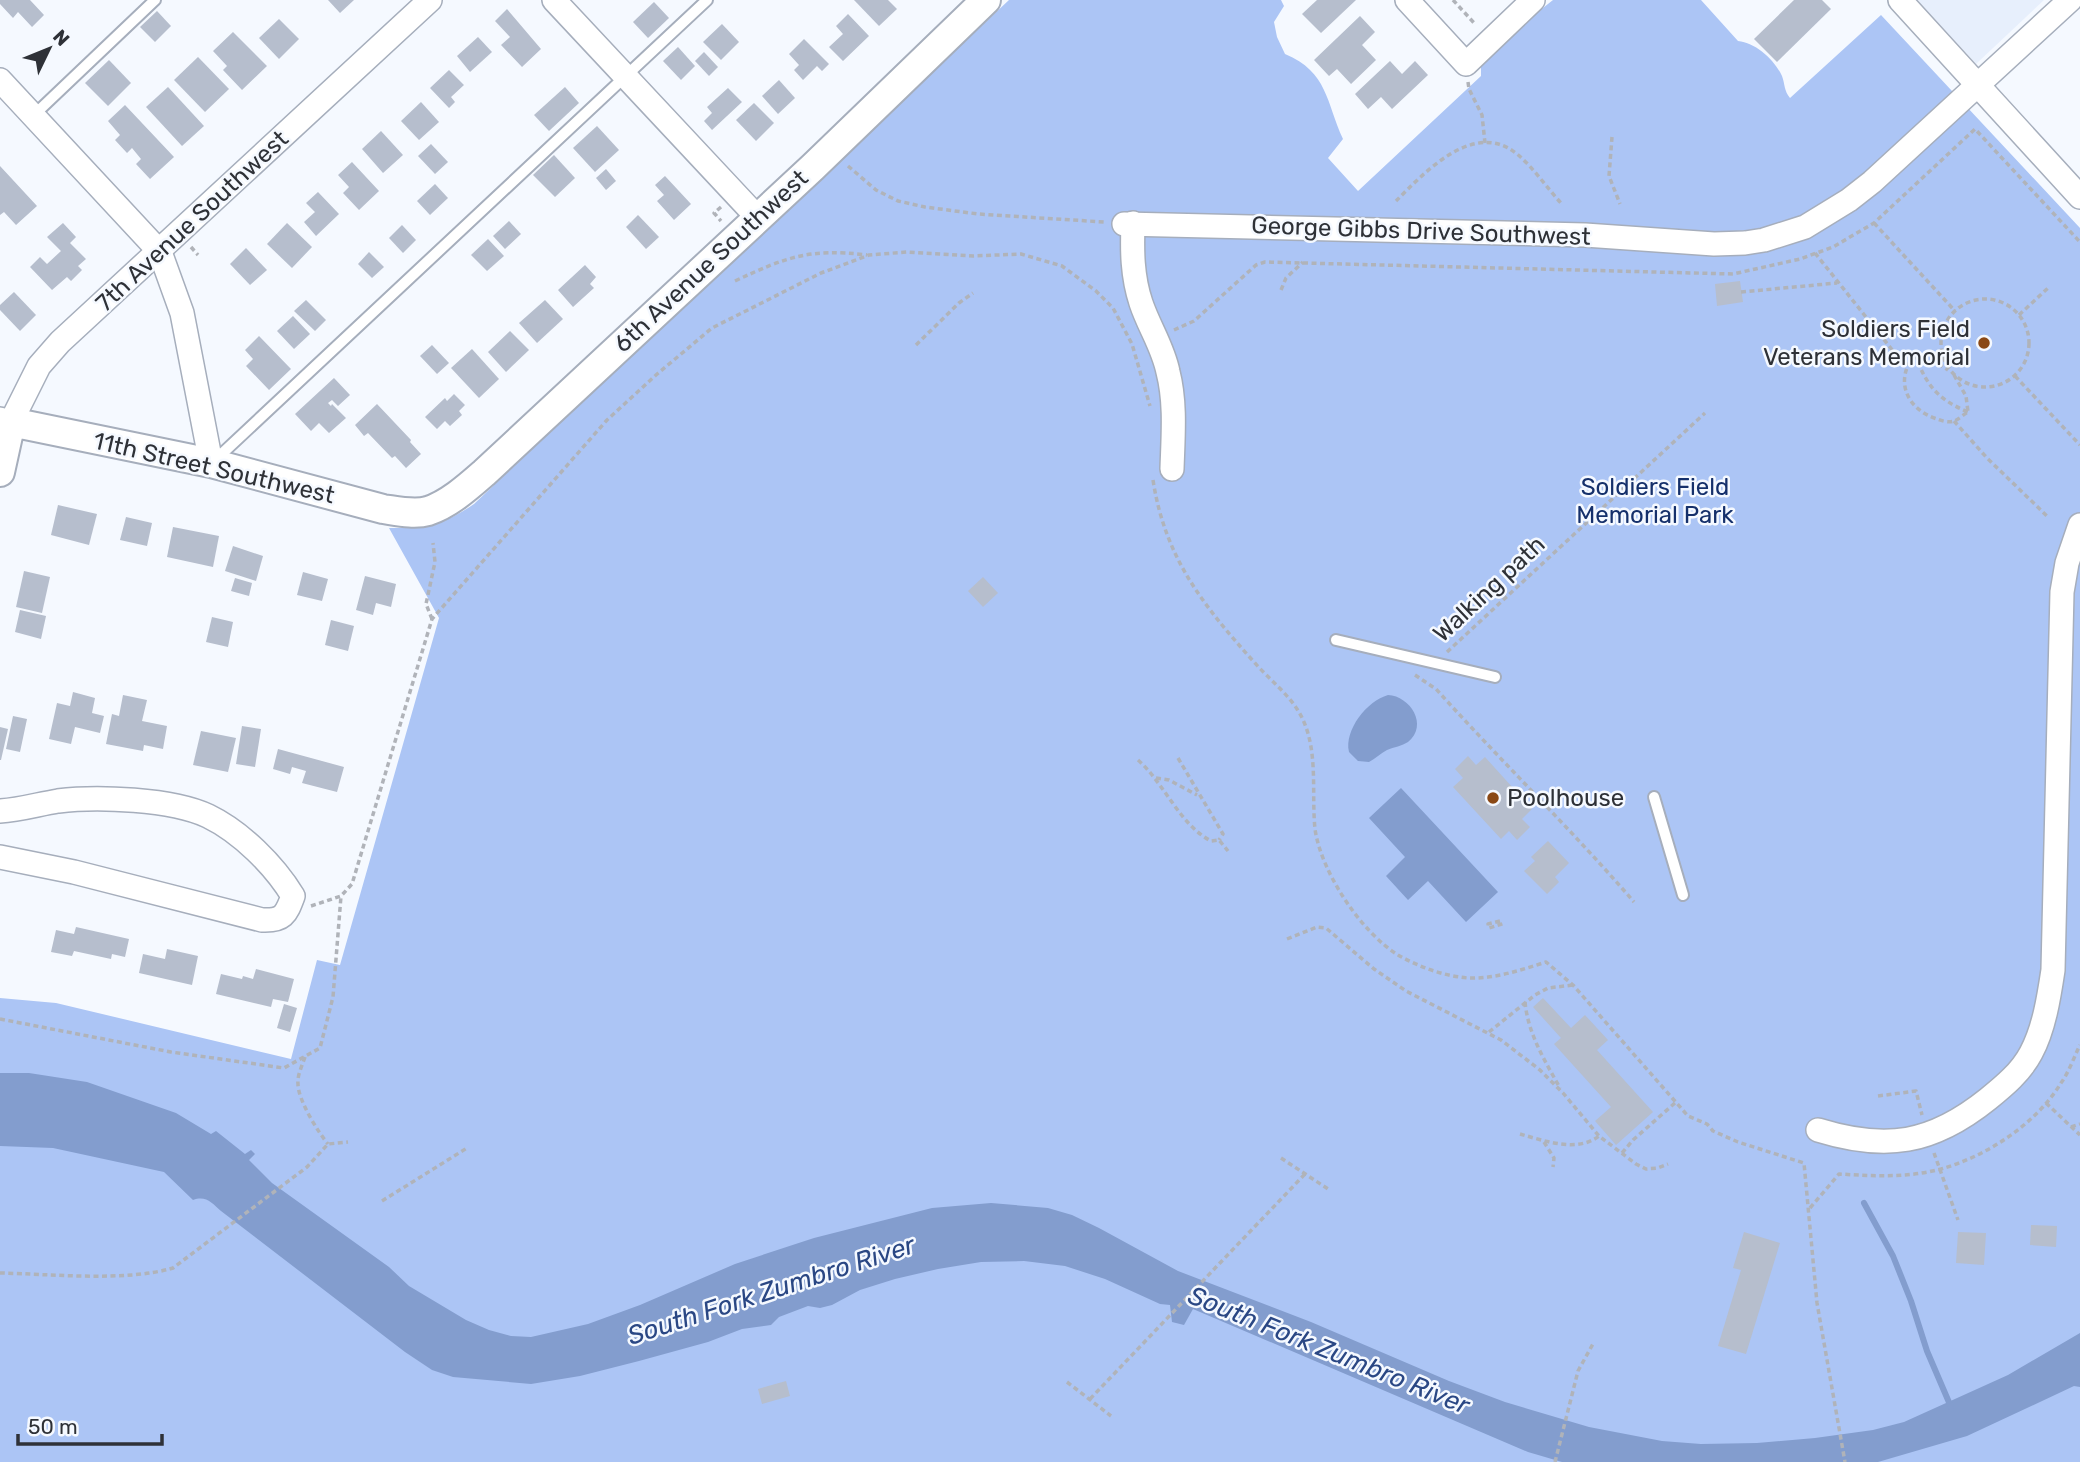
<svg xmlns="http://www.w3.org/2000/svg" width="2080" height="1462" font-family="Rubik,sans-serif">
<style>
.built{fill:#e7effc}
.green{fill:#acc5f5}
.water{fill:#839dce}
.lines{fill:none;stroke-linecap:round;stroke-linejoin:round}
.stream{stroke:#839dce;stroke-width:6}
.building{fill:#b6becd}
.service-casing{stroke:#a6aebc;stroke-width:14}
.minor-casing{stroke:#a6aebc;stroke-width:26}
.tertiary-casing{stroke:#a6aebc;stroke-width:32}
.path{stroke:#b0b3b9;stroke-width:3.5;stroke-dasharray:5 3.5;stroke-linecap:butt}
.service{stroke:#fff;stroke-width:10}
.minor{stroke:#fff;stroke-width:23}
.tertiary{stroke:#fff;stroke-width:28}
.poi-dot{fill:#8a4815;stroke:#f5f9ff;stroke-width:2.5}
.labels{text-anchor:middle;stroke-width:5;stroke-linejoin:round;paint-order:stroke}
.street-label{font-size:24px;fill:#2e3137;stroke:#f5f9ff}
.poi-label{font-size:24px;fill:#2e3137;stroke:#f5f9ff;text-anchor:end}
.park-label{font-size:24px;fill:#15306b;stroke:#f5f9ff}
.water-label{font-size:26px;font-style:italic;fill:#2a4784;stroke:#f5f9ff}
</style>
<rect width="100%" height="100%" fill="#f5f9ff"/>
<path class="built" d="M1917,0H2044L1976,64Z"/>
<path class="green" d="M1009,0H1281L1284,6L1274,22L1277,37L1285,54C1328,72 1326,102 1343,139L1328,158L1358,191L1481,76V61L1494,47L1553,0H1701L1738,41C1756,43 1774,59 1782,76C1785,84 1784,91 1790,98L1881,15L2080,228V1462H0V998L56,1003L291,1059L317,960L340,965L439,618L389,528C429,528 441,526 474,504Z"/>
<g class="water">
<path d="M1388,695C1410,696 1429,725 1408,742C1402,746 1394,747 1387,750C1381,753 1375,759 1369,762L1358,761L1349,752C1344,730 1367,701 1388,695Z"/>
<path d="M1401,788L1498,892L1466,922L1428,881L1408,900L1386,876L1405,857L1369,818Z"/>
<path d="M0,1073H29L87,1082L176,1113L211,1134L216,1131L245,1154L251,1150L255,1154L249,1160L272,1183L389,1267L409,1286L466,1320L489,1330L511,1336L531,1337L588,1324L640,1305L735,1264L814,1238L932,1208L991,1203L1048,1208L1072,1215L1099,1228L1178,1271L1311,1322L1449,1381L1505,1402L1589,1427L1662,1441L1701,1444L1757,1443L1815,1438L1873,1430L1904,1422L2008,1375L2080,1333V1387L2074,1386L1967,1436L1878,1462H1562L1528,1452L1193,1309L1184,1325L1172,1322L1170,1305L1160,1304L1105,1279L1065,1266L1024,1261L981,1262L938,1269L895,1279L860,1290L832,1305L820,1308L808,1306L779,1317L771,1325L742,1329L708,1342L639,1361L580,1376L531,1384L453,1377L432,1370L405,1352L221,1211C212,1203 206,1195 193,1200L164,1172L53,1148L0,1146Z"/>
</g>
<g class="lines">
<path class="stream" d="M1864,1203L1893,1256L1911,1301L1927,1351L1951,1407"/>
</g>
<g class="building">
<path d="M0,0H30L44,15L32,27L18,12L13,18L0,4Z"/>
<path d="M328,0H354L340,13Z"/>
<path d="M854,0H888L897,9L879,26Z"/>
<path d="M1317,0H1356L1321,33L1302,14Z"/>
<path d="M1794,0H1822L1831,9L1777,62L1754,39Z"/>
<path d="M654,2L669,18L648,38L633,22Z"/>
<path d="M507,9L541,49L522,67L501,45L510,37L495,21Z"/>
<path d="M157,11L171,26L155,42L140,27Z"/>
<path d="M848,14L869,36L843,61L829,47L843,34L836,26Z"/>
<path d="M1360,16L1375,32L1362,45L1376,60L1351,84L1337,69L1329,76L1314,60Z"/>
<path d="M279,19L299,39L279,59L259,38Z"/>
<path d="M722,24L739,42L721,60L703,42Z"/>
<path d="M233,32L267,66L242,90L223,70L227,66L213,51Z"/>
<path d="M478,37L492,52L470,72L457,56Z"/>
<path d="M804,39L829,64L822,71L817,66L803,80L794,70L799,65L789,54Z"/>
<path d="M678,47L695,66L681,80L663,61Z"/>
<path d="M704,52L718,67L709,76L695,61Z"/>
<path d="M198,57L229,89L205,112L174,80Z"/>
<path d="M109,60L131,83L108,106L85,83Z"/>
<path d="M1390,61L1402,74L1415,61L1428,75L1392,109L1381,97L1368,109L1355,94Z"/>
<path d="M449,70L464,85L451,97L455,102L449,108L430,88Z"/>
<path d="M779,80L795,98L778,114L762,96Z"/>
<path d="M168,87L204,126L182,146L146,107Z"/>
<path d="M565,87L579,103L549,131L534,115Z"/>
<path d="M728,88L742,102L712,130L704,121L712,113L707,107Z"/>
<path d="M421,102L439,122L419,140L401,121Z"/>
<path d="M754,103L774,123L756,141L736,120Z"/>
<path d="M125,105L174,157L150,179L136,164L141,159L132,148L127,153L115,140L120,135L108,121Z"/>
<path d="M597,126L619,150L595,172L573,148Z"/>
<path d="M381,131L403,155L383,173L362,149Z"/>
<path d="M431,144L448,162L435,174L418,156Z"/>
<path d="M554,155L575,178L555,197L533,175Z"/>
<path d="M352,162L379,191L359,210L343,193L349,187L338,175Z"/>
<path d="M0,166L37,206L16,225L4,212L0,215Z"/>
<path d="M606,169L616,181L606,190L596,178Z"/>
<path d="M665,176L691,204L674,220L657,201L664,195L655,185Z"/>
<path d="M435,184L448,198L430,215L417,201Z"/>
<path d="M318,192L339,214L316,236L304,222L315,212L306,203Z"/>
<path d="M638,215L659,237L646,249L626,227Z"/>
<path d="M509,221L521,234L505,249L493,236Z"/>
<path d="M63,223L76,237L70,243L86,259L78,266L82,270L71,281L67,277L52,290L30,267L40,257L47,264L61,251L47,237Z"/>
<path d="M287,223L312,247L292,268L267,244Z"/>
<path d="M402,225L416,240L403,253L389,238Z"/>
<path d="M488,239L504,256L487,271L471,255Z"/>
<path d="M246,248L267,270L250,285L230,264Z"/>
<path d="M369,252L384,267L372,278L358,264Z"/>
<path d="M585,265L596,277L590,284L594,288L573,307L558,290Z"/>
<path d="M1740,281L1743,302L1717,306L1715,284Z"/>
<path d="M14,292L36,315L20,331L0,310V305Z"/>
<path d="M306,300L326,320L315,331L294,311Z"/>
<path d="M545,300L563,319L537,343L519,323Z"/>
<path d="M293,316L310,334L294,349L277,331Z"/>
<path d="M510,331L529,350L506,372L488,352Z"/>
<path d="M259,336L291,369L269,390L246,366L253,359L245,350Z"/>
<path d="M432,345L449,363L437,374L420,356Z"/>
<path d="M472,349L499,379L479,398L451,368Z"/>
<path d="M334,378L350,395L338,406L332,400L328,403L331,406L332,404L346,418L329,433L319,423L311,431L295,414Z"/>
<path d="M454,394L465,405L459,411L462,415L450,426L445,421L437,429L425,417L445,398L447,401Z"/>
<path d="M377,404L411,440L410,442L421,454L406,468L395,456L392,458L368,433L364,436L355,425Z"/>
<path d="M58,505L97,514L89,545L51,535Z"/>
<path d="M126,517L152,523L147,546L120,540Z"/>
<path d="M173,527L219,536L213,567L167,557Z"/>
<path d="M233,546L263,556L256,581L225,571Z"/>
<path d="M24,571L50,577L42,613L16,607Z"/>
<path d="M303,572L328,579L322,601L297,595Z"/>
<path d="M365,576L396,584L391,607L376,603L373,615L356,610Z"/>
<path d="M983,577L998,593L983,607L968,591Z"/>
<path d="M235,578L252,583L249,596L231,591Z"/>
<path d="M20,610L46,616L41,639L15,632Z"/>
<path d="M212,617L233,622L228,647L206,642Z"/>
<path d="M331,620L354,626L348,651L325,645Z"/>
<path d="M73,692L95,698L92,713L104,716L100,733L75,727L71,744L49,739L57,703L70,706Z"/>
<path d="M123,695L147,700L142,721L167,726L163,749L144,745L143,751L106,744L112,714L119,716Z"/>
<path d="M13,716L27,719L20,752L6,749Z"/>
<path d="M242,726L261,729L255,767L236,764Z"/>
<path d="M0,727L8,729L1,760H0Z"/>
<path d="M201,731L236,738L228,772L193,765Z"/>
<path d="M278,749L344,767L337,792L302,783L306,771L292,767L290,774L273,769Z"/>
<path d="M1468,756L1476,765L1485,757L1532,809L1522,819L1530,827L1517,840L1509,831L1501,839L1453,787L1463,778L1455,769Z"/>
<path d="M1548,841L1569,863L1555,877L1559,882L1547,894L1524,871L1535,861L1531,857Z"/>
<path d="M76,927L129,939L125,957L112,954L111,959L74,951L72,956L51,952L56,930L74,934Z"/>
<path d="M167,949L198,956L192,985L139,973L143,954L165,959Z"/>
<path d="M256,969L294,979L288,1002L273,999L271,1007L216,994L221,974L242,979L243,976L253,979Z"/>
<path d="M1543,998L1571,1028L1585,1015L1608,1040L1597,1050L1653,1112L1616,1145L1595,1121L1611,1107L1554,1044L1561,1038L1533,1007Z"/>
<path d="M284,1004L297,1008L290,1032L277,1028Z"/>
<path d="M2031,1225L2057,1226L2056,1247L2030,1245Z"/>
<path d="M1744,1232L1780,1243L1746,1354L1718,1346L1741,1270L1733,1268Z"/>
<path d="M1958,1232L1986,1233L1984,1265L1956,1263Z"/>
<path d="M786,1381L790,1396L762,1404L758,1389Z"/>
</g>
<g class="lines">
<defs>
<g id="service">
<path d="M34,115L155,0"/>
<path d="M213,462L707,0"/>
<path d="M1336,640L1495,677"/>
<path d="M1654,797L1683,895"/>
</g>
<g id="minor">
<path d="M554,0L758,218"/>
<path d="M1407,0L1466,64L1533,0"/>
<path d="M1900,0L2080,197"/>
<path d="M0,80L160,252L182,313L211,463"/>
<path d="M1133,223C1132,250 1132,276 1141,303C1149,327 1163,347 1168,372C1176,403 1173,437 1172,469"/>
<path d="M1124,224L1585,235L1714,244L1745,243L1764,240L1805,227L1849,200L1872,182L2070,0"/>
<path d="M0,419L11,422L39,366L60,342L430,0"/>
<path d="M0,811C20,810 39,804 58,801C97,796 172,799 208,816C241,832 274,865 293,896C286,915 283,921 262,920L74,872L0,857"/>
<path d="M1818,1130C1886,1151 1932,1144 1988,1099C2004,1086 2021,1072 2031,1053C2044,1029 2049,997 2053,970L2062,592L2067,563L2080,525"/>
</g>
<path id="tertiary" d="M0,472L11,422L211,463L383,509C397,511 414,515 428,511C449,504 468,487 484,473L813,167L986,0"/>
</defs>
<use href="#service" class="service-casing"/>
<use href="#minor" class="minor-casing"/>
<use href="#tertiary" class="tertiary-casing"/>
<g class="path">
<path d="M1453,0L1475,24"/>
<path d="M1468,82L1469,89L1482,115L1485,143"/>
<path d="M1612,137L1609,176L1620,204"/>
<path d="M848,166L876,190L898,201L925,207L978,214L1104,222"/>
<path d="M1396,201C1425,172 1474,119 1517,154C1533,167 1547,188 1561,203"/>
<path d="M721,207L714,213L721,221"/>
<path d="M1874,223L1955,311"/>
<path d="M191,247L198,255"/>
<path d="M1815,253L1905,366"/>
<path d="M735,281C786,257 810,248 867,255"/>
<path d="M1281,290L1286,278L1303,262"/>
<path d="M1741,292L1837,283"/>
<circle cx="1985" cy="343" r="44"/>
<path d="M2019,315L2048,288"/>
<path d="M1174,330L1194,321L1256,265L1265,262L1733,274L1800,259L1833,247L1874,223L1975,129L2080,242"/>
<path d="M916,345L959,303L973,293"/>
<path d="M1915,354C1894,380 1906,409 1937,419C1942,421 1949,423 1954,421C1958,420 1964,414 1968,412"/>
<path d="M1915,354L1931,359L1948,370"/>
<path d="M1915,354C1926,385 1937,399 1968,412"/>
<path d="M1954,375L1966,396L1968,412"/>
<path d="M2015,376L2080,445"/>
<path d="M1954,421L1987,458L2048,517"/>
<path d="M1153,480C1165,558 1203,605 1254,662C1268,678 1286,692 1297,709C1320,744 1311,790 1315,829C1321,872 1361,932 1398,955C1419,967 1444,976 1468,978C1495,979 1521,970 1546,962L1573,985L1688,1116L1707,1124L1713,1131L1738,1142L1804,1163L1817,1303L1845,1462"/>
<path d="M432,619L426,604L435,562L433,543"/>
<path d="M1447,652L1705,413"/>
<path d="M1415,675L1436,689C1501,761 1571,829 1634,902"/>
<path d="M1178,758L1223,834L1219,840"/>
<path d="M1138,760C1165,784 1179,824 1211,841L1219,840L1228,851"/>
<path d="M1156,778L1169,780L1197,795"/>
<path d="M311,906L341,896L352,884L432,619L607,420L656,375L712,328L821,273L869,255L907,252L973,256L1021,254L1062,266L1096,291L1113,308L1132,344L1150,406"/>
<path d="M1500,921L1488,924L1489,928L1505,923"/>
<path d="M1287,939L1317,927L1326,928L1374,969L1406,991L1501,1040L1540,1070L1563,1093L1599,1136L1636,1164L1646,1169L1658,1168L1668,1164"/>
<path d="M1525,1002C1528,1034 1545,1061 1560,1088"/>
<path d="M0,1019L171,1052L284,1068L320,1048L333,997L341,896"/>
<path d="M1489,1032L1535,995L1548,988L1573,985"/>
<path d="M305,1057C302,1066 297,1076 298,1084C298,1100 318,1132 328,1144"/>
<path d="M1878,1096L1916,1091L1922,1115"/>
<path d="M2046,1103L2080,1135"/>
<path d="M2071,1127L2080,1124"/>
<path d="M1520,1134C1545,1141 1577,1153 1599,1136"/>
<path d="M1544,1142L1554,1158L1553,1167"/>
<path d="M1622,1153L1633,1140L1676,1102"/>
<path d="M1934,1153L1958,1220"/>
<path d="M1281,1158L1328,1189"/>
<path d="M382,1201L467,1148"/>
<path d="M1810,1208L1839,1174C1873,1176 1908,1178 1941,1169C1987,1156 2036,1124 2061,1083C2069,1072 2074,1057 2080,1045"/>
<path d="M0,1273C51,1274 126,1282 173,1268L307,1167L328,1144L348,1142"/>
<path d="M1067,1382L1111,1416"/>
<path d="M1090,1399L1305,1174"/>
<path d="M1555,1462L1578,1371L1594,1342"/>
</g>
<use href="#service" class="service"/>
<use href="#minor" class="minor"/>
<use href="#tertiary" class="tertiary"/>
</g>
<g class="poi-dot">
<circle cx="1984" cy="343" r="7"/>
<circle cx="1493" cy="798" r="7"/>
</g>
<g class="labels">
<g class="street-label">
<text transform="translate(192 221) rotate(-43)" y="8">7th Avenue Southwest</text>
<text transform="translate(1421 231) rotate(2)" y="8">George Gibbs Drive Southwest</text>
<text transform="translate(711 261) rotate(-43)" y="8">6th Avenue Southwest</text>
<text transform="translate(214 468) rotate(13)" y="8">11th Street Southwest</text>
<text transform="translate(1489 589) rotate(-43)" y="8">Walking path</text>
</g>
<g class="poi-label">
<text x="1970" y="337">Soldiers Field<tspan x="1970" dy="28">Veterans Memorial</tspan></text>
<text x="1507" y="806" text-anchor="start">Poolhouse</text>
</g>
<g class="park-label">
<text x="1655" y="495">Soldiers Field<tspan x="1655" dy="28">Memorial Park</tspan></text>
</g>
<g class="water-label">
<text transform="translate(771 1290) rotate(-18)" y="9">South Fork Zumbro River</text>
<text transform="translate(1329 1350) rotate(22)" y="9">South Fork Zumbro River</text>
</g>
</g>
<g transform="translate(49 49) rotate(47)" stroke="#f5f9ff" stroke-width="5" paint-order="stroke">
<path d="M0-5L12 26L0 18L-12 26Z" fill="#2e3137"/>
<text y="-10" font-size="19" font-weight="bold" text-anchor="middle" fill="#2e3137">N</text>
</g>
<path d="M18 1434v10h144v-10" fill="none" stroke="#2e3137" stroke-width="3.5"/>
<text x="28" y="1434" font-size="21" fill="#2e3137" stroke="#f5f9ff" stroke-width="5" paint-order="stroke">50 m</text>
</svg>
